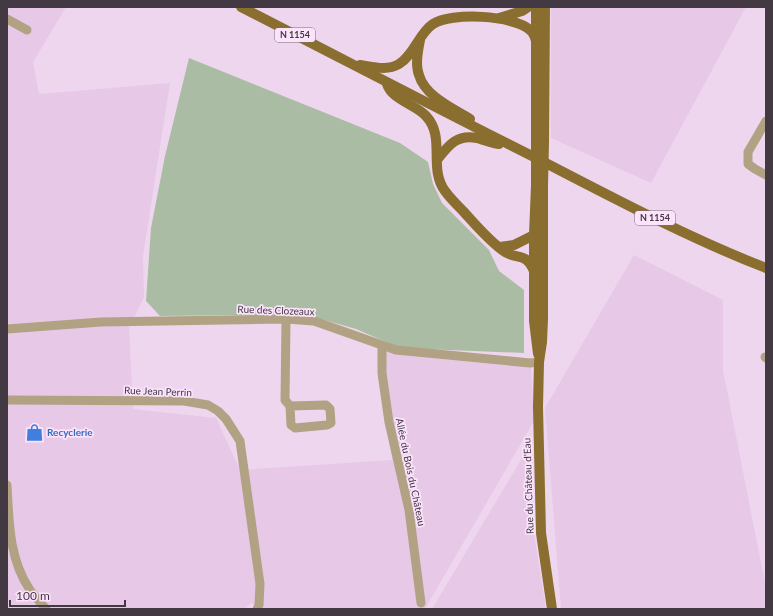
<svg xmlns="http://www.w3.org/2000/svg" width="773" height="616" font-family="Lato,sans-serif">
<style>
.built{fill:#e7c9e7}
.green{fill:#abbca4}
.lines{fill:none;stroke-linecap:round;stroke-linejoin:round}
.minor{stroke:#b1a283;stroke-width:9}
.major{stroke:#896e2f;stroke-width:10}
.major-bridge{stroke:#896e2f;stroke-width:10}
.labels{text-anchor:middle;stroke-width:3.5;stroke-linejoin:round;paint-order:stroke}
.shield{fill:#fce3fc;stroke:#7a6c7a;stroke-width:1}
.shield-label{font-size:9px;font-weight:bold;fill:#433943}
.street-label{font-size:10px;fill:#433943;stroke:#fce3fc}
.shop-label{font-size:10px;font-weight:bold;fill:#366cbe;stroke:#fce3fc;text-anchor:start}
</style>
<rect width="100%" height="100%" fill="#eed6ef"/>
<g class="built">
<path d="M7,7H66L33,62L39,94L170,83L143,256L144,297L129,328L133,409L216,418L240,470L392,460L379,346L531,364L534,421L425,609H268L251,603L245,609H7Z"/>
<path d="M551,7H746L651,183L551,138Z"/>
<path d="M634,255L723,300V370L766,588V609H561L545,408Z"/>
<path d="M528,448L532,521L546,609H432Z"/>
</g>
<path class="green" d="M189,58L400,143L428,162L433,184L442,203L489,250L499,271L524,290V353L400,348L356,329L303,314L160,316L146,301L151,228L165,156Z"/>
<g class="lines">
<g class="minor">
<path d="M7,19L27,30"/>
<path d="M766,121L748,152V164L755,169L766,175"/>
<path d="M286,319L285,400L290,406L291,425L295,428L327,425L331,423L330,409L326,405L290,406"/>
<path d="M7,329L101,322L286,319L314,321L396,350L530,363L539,362"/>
<path d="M382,346V373L389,422L409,510L421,603"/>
<path d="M765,357L766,358"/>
<path d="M7,400L184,401L208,405L218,411L226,419L240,441L260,584L259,605L257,609"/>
<path d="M7,485C9,522 9,559 30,590C35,597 41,603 46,609"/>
</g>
<g class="major">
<path d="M241,7C339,57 436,108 534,157C610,196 686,237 766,268"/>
<path d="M499,18L522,11L528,7"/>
<path d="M420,40C418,51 415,64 419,75C425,96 452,108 470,119"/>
<path d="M360,65C374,67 387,71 399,64C414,55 419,33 433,24C451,12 514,15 530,30C534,33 535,37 536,41"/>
<path d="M387,84C392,100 415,104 426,116C446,137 428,168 445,191C450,198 457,205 463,211C476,225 489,241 505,252C518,260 526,252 534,271"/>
<path d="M536,139V7"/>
<path d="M544,142L545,7"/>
<path d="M437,160C448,146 456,134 477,138C484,140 491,143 499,144"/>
<path d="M536,185L534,235V321L538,354"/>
<path d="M543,186V319L542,342L539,362L538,407L541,533L552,609"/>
<path d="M500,247L514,245L534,235"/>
</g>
<g class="major-bridge">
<path d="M536,185V139"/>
<path d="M543,186L544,142"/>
</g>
</g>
<defs>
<symbol id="shop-bare" viewBox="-9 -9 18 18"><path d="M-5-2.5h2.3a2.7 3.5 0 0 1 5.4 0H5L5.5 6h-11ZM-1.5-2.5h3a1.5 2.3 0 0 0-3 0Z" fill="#3f7fe0" stroke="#fce3fc" stroke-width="2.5" paint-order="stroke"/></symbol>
</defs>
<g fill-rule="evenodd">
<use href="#shop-bare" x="22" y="420" width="25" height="25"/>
</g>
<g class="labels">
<g class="shield">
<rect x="275" y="28" width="40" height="14" rx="3"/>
<rect x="635" y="211" width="40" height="14" rx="3"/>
</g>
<g class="shield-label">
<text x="295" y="38">N 1154</text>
<text x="655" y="221">N 1154</text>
</g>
<g class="street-label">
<text transform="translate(276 310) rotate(2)" y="4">Rue des Clozeaux</text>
<text transform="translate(158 391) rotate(2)" y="4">Rue Jean Perrin</text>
<text transform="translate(411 472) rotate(78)" y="4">Allée du Bois du Château</text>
<text transform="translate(528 486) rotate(-92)" y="4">Rue du Château d'Eau</text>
</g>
<g class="shop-label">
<text x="47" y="436">Recyclerie</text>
</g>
</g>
<rect width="773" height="616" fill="none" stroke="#433943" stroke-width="16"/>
<path d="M10 600v6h115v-6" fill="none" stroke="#433943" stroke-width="2"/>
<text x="16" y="600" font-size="12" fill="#433943" stroke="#fce3fc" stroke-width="3" paint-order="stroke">100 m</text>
</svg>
